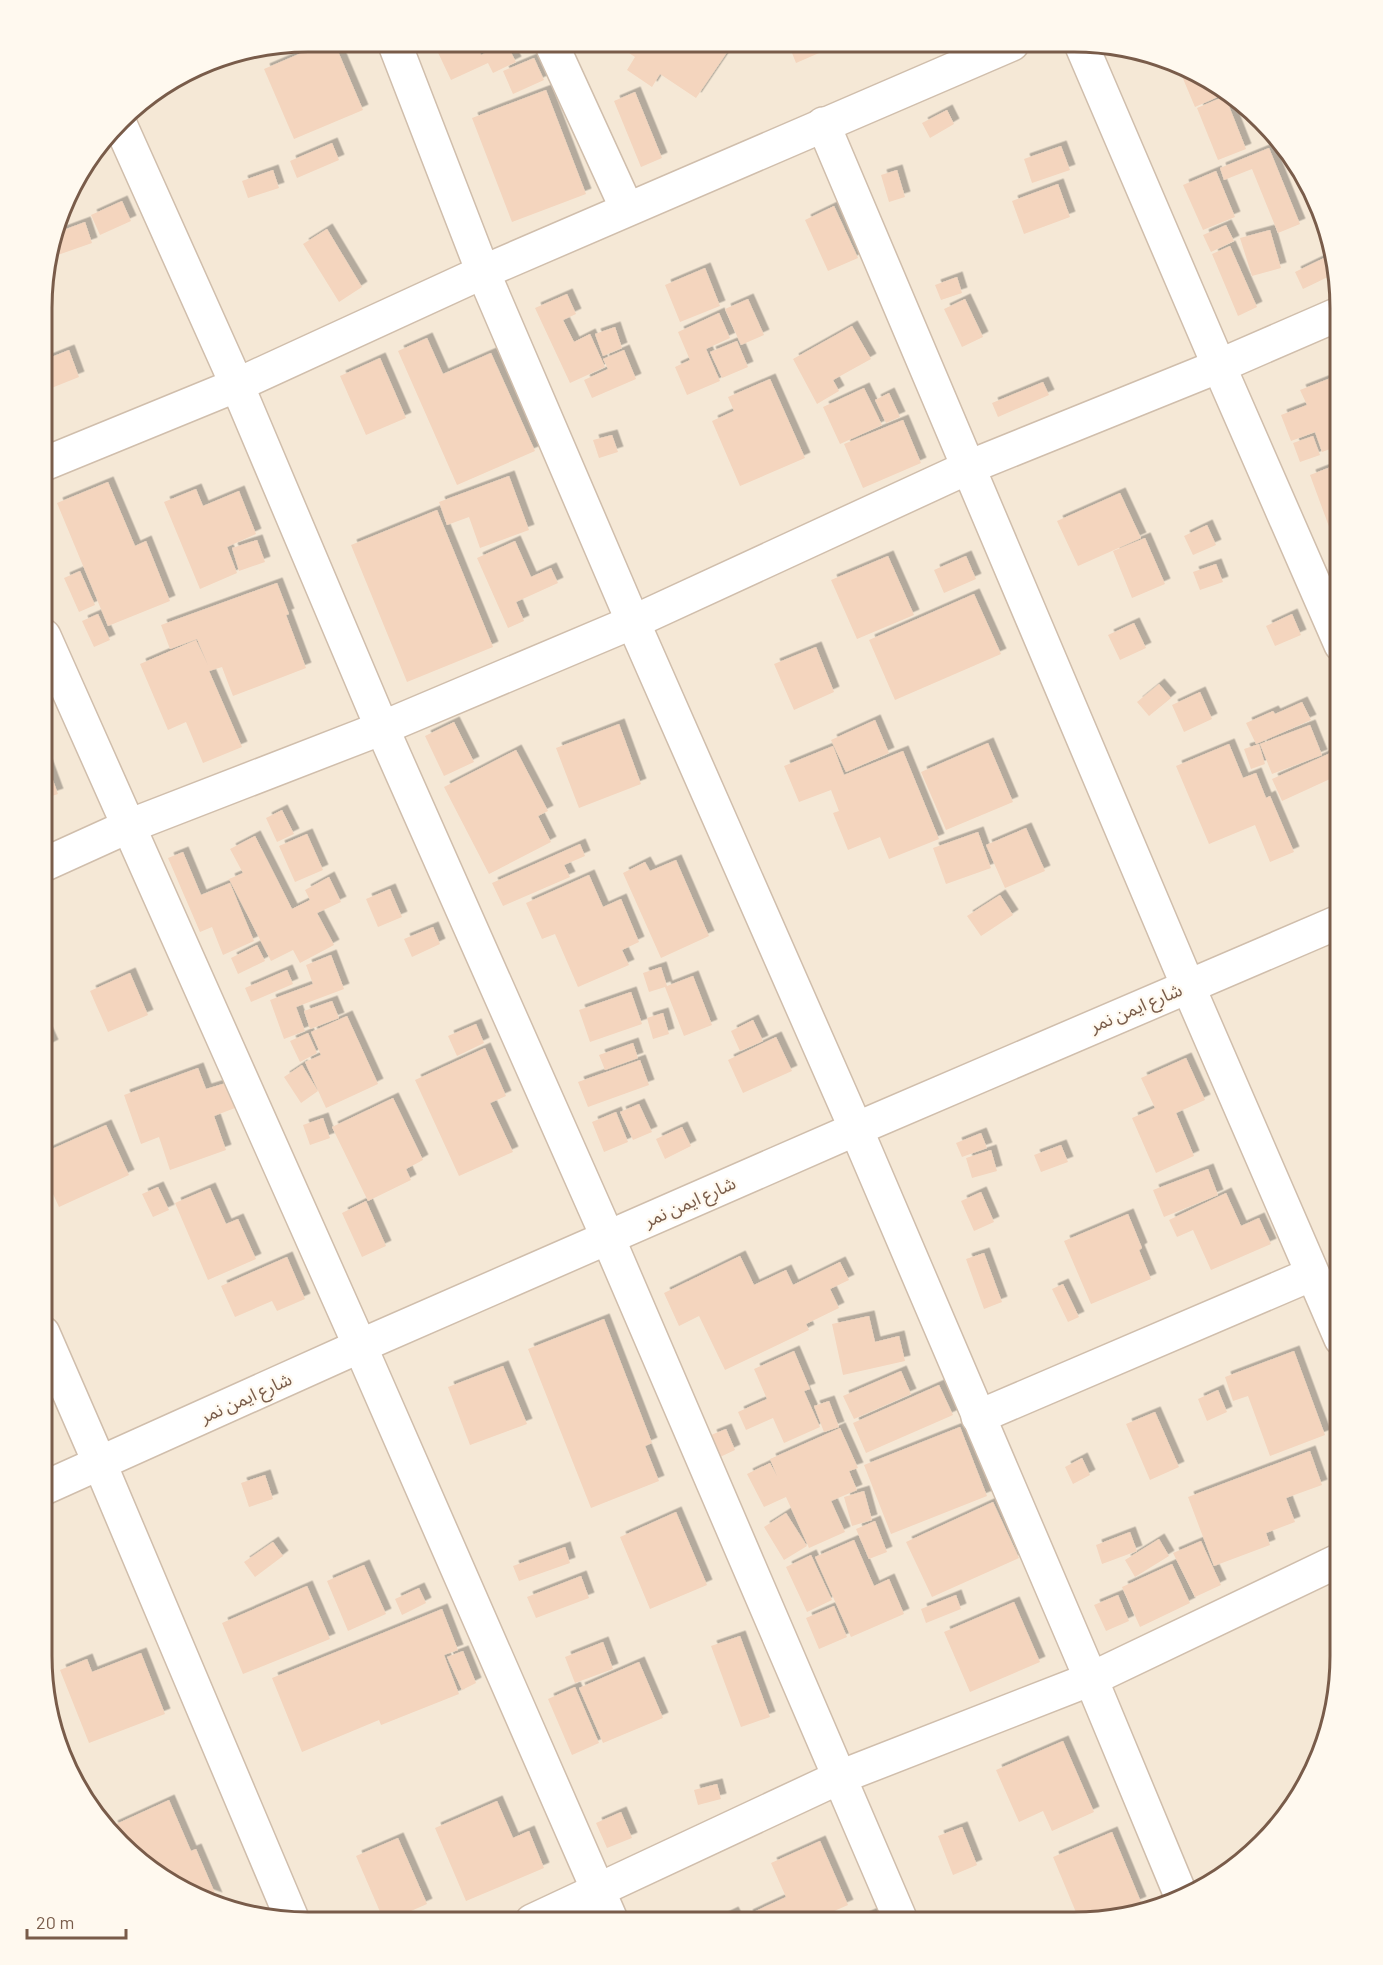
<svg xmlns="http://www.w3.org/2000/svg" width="1383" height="1965" font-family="Barlow,'Noto Sans Arabic',sans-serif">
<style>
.residential{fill:#f5e8d6}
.building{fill:#f4d5be;filter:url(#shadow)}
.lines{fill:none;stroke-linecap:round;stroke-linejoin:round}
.minor-casing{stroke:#d0beac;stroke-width:36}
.minor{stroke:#fff;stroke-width:33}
.labels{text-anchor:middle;stroke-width:4.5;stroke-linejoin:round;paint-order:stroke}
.street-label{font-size:18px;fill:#795c4a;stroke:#fff9ef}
.rim{fill:none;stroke:#795c4a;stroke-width:3}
</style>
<defs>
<filter id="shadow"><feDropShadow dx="5.5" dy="-5.5" stdDeviation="0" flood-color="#0004"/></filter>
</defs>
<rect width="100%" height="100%" fill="#fdf6e8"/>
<path class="residential" d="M308,42L1110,44L1176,62L1237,97L1314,191L1341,308L1340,1675L1327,1743L1296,1805L1250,1857L1192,1896L1075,1923L274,1921L160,1878L108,1832L69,1774L42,1657L44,273L77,175L133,108L222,56Z"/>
<g class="building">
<path d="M327,42H334L363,110L294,139L264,69Z"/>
<path d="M433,42H475L481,55L506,43L516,62L493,73L488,63L451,80Z"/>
<path d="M614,43H726L730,48L696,98L660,74L652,87L627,70L635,57Z"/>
<path d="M788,43L840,44L796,63Z"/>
<path d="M534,58L544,80L513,94L503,71Z"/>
<path d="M1176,62L1229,92L1195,107Z"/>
<path d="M546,90L586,194L512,222L472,118Z"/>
<path d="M635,92L662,158L641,167L614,101Z"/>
<path d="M1225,96L1246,149L1218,160L1197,108Z"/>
<path d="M947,110L954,124L930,138L922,123Z"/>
<path d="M332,143L339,160L297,178L290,161Z"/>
<path d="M1061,146L1070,170L1032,183L1024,159Z"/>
<path d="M1269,148L1300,224L1278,233L1252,169L1224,180L1220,168Z"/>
<path d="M273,170L279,188L248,198L242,181Z"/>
<path d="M897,170L905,197L889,202L881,175Z"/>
<path d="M1216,171L1235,217L1203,230L1183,185Z"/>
<path d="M1058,184L1070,217L1024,234L1012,201Z"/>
<path d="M122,201L131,221L100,235L91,215Z"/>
<path d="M834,206L858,258L828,271L805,220Z"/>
<path d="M85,222L92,243L52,257L51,254L58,232Z"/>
<path d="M1226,225L1234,241L1211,252L1203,235Z"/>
<path d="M327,229L362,287L339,302L303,244Z"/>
<path d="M1270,230L1281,268L1252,276L1240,238Z"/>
<path d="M1230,246L1257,307L1238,316L1212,254Z"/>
<path d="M1324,258L1332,275L1303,289L1295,272Z"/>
<path d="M705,268L720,306L680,322L665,285Z"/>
<path d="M957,277L962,293L941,300L935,285Z"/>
<path d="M567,294L576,314L563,320L574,342L590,334L605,367L570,383L535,308Z"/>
<path d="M748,299L764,335L741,345L725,309Z"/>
<path d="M965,299L983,337L962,347L944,309Z"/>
<path d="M719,313L730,338L706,349L720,381L687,395L675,367L690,360L678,332Z"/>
<path d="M852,326L871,359L833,380L839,391L817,404L793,359Z"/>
<path d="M615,327L622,348L603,356L595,334Z"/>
<path d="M427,338L443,374L491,353L535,451L457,485L398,351Z"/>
<path d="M737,341L748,367L722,378L710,352Z"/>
<path d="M69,350L79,377L44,391V360Z"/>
<path d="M624,350L636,379L592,398L584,380L608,369L603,359Z"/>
<path d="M380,358L406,418L366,435L340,376Z"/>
<path d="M1341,374V445L1322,452L1315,432L1291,441L1281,415L1307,405L1300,390Z"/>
<path d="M770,379L805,458L740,486L712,421L734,411L728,397Z"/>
<path d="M1043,382L1049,395L998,417L992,403Z"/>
<path d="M864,388L882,425L840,444L823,407Z"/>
<path d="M889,393L900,417L886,423L875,400Z"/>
<path d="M903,420L921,463L863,488L844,444Z"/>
<path d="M612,435L618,452L599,458L593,440Z"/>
<path d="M1313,436L1320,455L1300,462L1293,443Z"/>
<path d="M1341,463V528L1331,532L1310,475Z"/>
<path d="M509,476L529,530L480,548L469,517L447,525L439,502Z"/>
<path d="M108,482L135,546L146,541L170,601L108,626L57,503Z"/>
<path d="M196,489L203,506L239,491L256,534L227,547L237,573L200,589L164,502Z"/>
<path d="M1120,493L1141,538L1078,566L1057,521Z"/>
<path d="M437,510L493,647L407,682L351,545Z"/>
<path d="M1207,525L1216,545L1193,555L1184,536Z"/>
<path d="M1145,538L1165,584L1132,598L1113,551Z"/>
<path d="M257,540L265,562L239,571L232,548Z"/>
<path d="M515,541L531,577L551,568L558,583L516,602L524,621L508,628L477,558Z"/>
<path d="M888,556L914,615L857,639L831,580Z"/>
<path d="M966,556L976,579L944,593L934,570Z"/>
<path d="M1216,564L1223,582L1200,590L1193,572Z"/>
<path d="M80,571L95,605L79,612L64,578Z"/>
<path d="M277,583L289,614L286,615L306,668L233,696L222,667L209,671L242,747L203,763L186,722L168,730L140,664L196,640L208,665L197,639L170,649L161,625Z"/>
<path d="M974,594L1001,654L895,700L869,640Z"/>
<path d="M98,614L110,640L94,647L82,621Z"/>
<path d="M1292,614L1301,635L1275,646L1266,626Z"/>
<path d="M1134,623L1146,648L1120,660L1108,635Z"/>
<path d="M816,647L834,692L794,710L774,664Z"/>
<path d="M1159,684L1171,698L1149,716L1137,702Z"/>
<path d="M1200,692L1212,719L1184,732L1172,705Z"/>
<path d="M1302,702L1311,720L1256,744L1246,723L1273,711L1275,714Z"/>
<path d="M875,720L889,753L846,772L831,740Z"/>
<path d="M454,722L474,762L444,776L425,736Z"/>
<path d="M619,724L641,784L579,808L556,748Z"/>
<path d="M1310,725L1322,755L1272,774L1260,744Z"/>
<path d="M988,743L1013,802L946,830L921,772Z"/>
<path d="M1229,744L1243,778L1256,773L1266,798L1270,796L1294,852L1270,862L1255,825L1209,844L1176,766Z"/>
<path d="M1259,744L1265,764L1251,769L1244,749Z"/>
<path d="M833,746L844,775L903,751L939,839L889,859L880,837L848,850L833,813L839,811L831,790L799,802L784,766Z"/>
<path d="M516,750L548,811L538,816L551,842L489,874L444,787Z"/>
<path d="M1335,751L1341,764V774L1282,801L1272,779Z"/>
<path d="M44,756L58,794L43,799Z"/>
<path d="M282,810L294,834L277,842L266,818Z"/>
<path d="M1026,828L1045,871L1005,888L986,845Z"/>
<path d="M978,832L991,868L946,884L933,848Z"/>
<path d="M307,834L323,870L295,882L279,846Z"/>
<path d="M255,836L292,909L310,900L305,890L329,877L341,902L317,913L334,945L300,963L293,950L271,961L229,879L243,873L230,849Z"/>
<path d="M580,844L585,856L564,865L570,877L503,906L492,883Z"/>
<path d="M183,852L201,895L230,883L254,941L223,955L212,927L200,932L168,858Z"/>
<path d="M676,860L709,936L661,958L623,873L645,862L650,871Z"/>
<path d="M589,875L603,907L621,899L639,942L622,950L629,965L578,987L555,934L542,939L526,903Z"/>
<path d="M390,889L402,917L378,927L366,899Z"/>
<path d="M1000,895L1013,915L981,936L967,916Z"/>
<path d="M433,927L440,944L412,957L404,939Z"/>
<path d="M257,945L265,961L238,974L231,958Z"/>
<path d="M331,955L344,989L296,1007L305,1031L284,1039L270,1000L313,984L306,965Z"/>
<path d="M661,967L667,986L693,976L712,1025L684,1036L665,987L649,992L643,973Z"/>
<path d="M287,970L293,984L251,1002L245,988Z"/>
<path d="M130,973L148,1015L108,1032L90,991Z"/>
<path d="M631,992L642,1024L590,1042L579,1010Z"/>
<path d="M332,1001L339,1018L310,1029L304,1011Z"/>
<path d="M663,1013L669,1034L653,1039L647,1018Z"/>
<path d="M347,1016L378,1084L326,1108L305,1062L321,1055L311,1032Z"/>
<path d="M753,1020L763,1041L740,1051L731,1031Z"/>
<path d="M43,1023L53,1045L43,1050Z"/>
<path d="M476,1024L484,1043L457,1056L448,1036Z"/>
<path d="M308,1033L317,1053L300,1062L290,1041Z"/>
<path d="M776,1037L792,1071L743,1093L728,1060Z"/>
<path d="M633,1043L638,1058L605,1070L599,1055Z"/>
<path d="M485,1048L506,1096L490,1103L513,1152L459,1176L415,1080Z"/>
<path d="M1186,1058L1205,1100L1176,1113L1194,1156L1156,1173L1132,1118L1155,1108L1141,1078Z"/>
<path d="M640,1060L649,1085L588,1107L578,1082Z"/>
<path d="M302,1065L318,1091L301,1103L284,1077Z"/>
<path d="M198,1068L206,1089L226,1083L235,1108L214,1116L226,1150L170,1170L159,1137L141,1144L124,1095Z"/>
<path d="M393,1098L423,1160L406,1169L411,1180L368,1201L332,1127Z"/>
<path d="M639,1104L652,1132L633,1140L620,1112Z"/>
<path d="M616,1112L628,1142L604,1152L592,1122Z"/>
<path d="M323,1118L330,1138L310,1145L303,1125Z"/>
<path d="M106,1125L129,1175L59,1207L43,1172V1153Z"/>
<path d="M682,1127L691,1146L665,1159L656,1139Z"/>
<path d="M981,1133L987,1148L962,1157L956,1143Z"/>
<path d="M1061,1145L1068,1162L1041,1172L1034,1155Z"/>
<path d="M991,1150L997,1171L972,1178L966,1158Z"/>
<path d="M1208,1169L1218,1195L1164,1217L1153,1190Z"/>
<path d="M158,1187L169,1210L153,1217L142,1194Z"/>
<path d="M210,1188L226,1224L238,1219L256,1259L208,1280L175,1203Z"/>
<path d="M981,1192L994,1222L974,1231L961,1201Z"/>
<path d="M1226,1193L1241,1226L1259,1218L1271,1244L1211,1270L1193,1230L1177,1237L1169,1220Z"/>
<path d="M366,1201L386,1246L362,1257L342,1213Z"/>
<path d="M1128,1214L1142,1248L1139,1250L1151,1279L1091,1304L1064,1241Z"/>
<path d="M984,1253L1002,1302L984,1309L966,1259Z"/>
<path d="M740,1256L754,1285L786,1270L793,1285L840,1262L849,1280L830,1289L839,1308L806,1324L809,1330L725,1370L699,1316L679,1326L664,1293Z"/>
<path d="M287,1257L305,1299L277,1311L272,1301L235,1317L221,1286Z"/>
<path d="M1063,1284L1079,1317L1068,1322L1052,1289Z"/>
<path d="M869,1316L875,1342L899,1336L905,1361L843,1375L832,1324Z"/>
<path d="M604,1319L652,1443L645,1446L659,1481L591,1508L528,1349Z"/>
<path d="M794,1351L810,1389L804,1391L820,1427L784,1443L773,1418L746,1430L738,1412L767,1399L754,1369Z"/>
<path d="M1294,1351L1325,1435L1270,1456L1248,1396L1233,1401L1225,1377Z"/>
<path d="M503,1366L527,1424L470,1445L448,1387Z"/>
<path d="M901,1371L911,1394L854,1419L843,1396Z"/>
<path d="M939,1385L953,1415L866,1453L853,1423Z"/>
<path d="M1218,1390L1227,1412L1207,1421L1198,1399Z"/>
<path d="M829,1401L839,1427L824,1432L814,1406Z"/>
<path d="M1155,1412L1179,1467L1150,1480L1126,1424Z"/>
<path d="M960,1427L987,1496L891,1534L864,1465Z"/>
<path d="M840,1428L858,1468L849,1471L857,1490L831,1501L845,1532L809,1548L786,1497L764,1507L747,1474L770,1463L777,1476L770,1459Z"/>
<path d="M726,1429L735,1450L720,1457L711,1435Z"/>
<path d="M1310,1451L1322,1485L1286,1498L1295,1522L1266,1533L1270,1545L1214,1566L1188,1497Z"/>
<path d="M1082,1458L1090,1475L1073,1484L1065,1467Z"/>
<path d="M265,1475L273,1499L249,1507L241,1483Z"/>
<path d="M864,1491L872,1520L852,1526L844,1497Z"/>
<path d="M993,1502L1019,1558L932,1597L906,1542Z"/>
<path d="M676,1512L707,1585L650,1609L620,1537Z"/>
<path d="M786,1513L807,1546L784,1560L764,1527Z"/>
<path d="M875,1521L887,1552L869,1559L856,1529Z"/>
<path d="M1130,1532L1137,1551L1102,1564L1096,1545Z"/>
<path d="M1159,1539L1169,1556L1135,1577L1125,1560Z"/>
<path d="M854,1540L874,1586L889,1579L904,1614L851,1637L815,1557Z"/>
<path d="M1201,1541L1221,1585L1195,1597L1173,1553Z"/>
<path d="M273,1542L283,1556L255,1577L244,1562Z"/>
<path d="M565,1547L570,1563L519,1581L513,1566Z"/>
<path d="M811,1555L832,1600L807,1612L786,1567Z"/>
<path d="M1172,1564L1190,1603L1140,1627L1122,1587Z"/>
<path d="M364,1565L386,1614L348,1631L327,1581Z"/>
<path d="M581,1576L589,1598L536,1618L527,1597Z"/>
<path d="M307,1586L330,1639L243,1674L222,1623Z"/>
<path d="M419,1588L426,1603L402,1615L395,1599Z"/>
<path d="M956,1595L961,1609L926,1623L921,1609Z"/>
<path d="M1118,1595L1129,1621L1106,1631L1094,1605Z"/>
<path d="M1014,1602L1040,1662L970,1692L944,1632Z"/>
<path d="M834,1606L847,1637L819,1649L806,1618Z"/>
<path d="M442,1609L458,1650L444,1655L459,1694L381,1725L379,1720L302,1752L272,1678Z"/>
<path d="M740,1636L770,1717L741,1727L711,1646Z"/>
<path d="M603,1642L613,1669L575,1683L565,1657Z"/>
<path d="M463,1651L476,1683L462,1690L447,1657Z"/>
<path d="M141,1653L165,1714L89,1743L60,1670L87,1659L92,1672Z"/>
<path d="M639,1662L663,1718L603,1743L579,1688Z"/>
<path d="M575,1687L599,1743L572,1755L548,1699Z"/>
<path d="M1063,1741L1094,1812L1052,1831L1043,1811L1019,1822L996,1770Z"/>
<path d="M717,1784L721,1799L698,1805L694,1790Z"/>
<path d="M169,1800L191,1851L196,1849L217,1898L160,1878L119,1842L112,1826Z"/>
<path d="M497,1801L513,1838L529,1831L544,1868L466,1901L435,1828Z"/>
<path d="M621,1812L632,1838L607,1848L596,1823Z"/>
<path d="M962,1827L977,1865L953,1875L938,1836Z"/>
<path d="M1112,1832L1141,1902L1111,1915L1080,1922L1053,1857Z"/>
<path d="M398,1838L427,1904L388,1921H384L356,1856Z"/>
<path d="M820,1841L848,1905L809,1922H750L747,1915L786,1897L771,1863Z"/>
<path d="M877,1911L883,1922H852Z"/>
<path d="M733,1912L738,1922H712Z"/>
</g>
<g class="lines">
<defs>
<g id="minor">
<path d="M394,42L483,272L633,622L856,1129L1091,1679L1182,1898"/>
<path d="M551,43L627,209"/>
<path d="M1081,44L1219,366L1341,645"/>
<path d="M120,124L237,385L382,728L608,1238L902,1923"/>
<path d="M823,124L1188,986L1341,1339"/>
<path d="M44,464L237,385L483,272L1012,44"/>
<path d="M44,636L360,1346L612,1922"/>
<path d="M43,865L129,826L382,728L633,622L969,467L1219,366L1341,313"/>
<path d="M43,1333L100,1464L293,1921"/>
<path d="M978,1417L1312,1274"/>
<path d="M42,1489L360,1346L856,1129L1341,921"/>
<path d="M532,1921L840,1777L1091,1679L1340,1560"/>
</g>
</defs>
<use href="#minor" class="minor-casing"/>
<use href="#minor" class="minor"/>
</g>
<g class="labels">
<g class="street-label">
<text transform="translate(1136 1008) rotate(-23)" y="6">شارع ايمن نمر</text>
<text transform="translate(690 1202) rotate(-24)" y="6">شارع ايمن نمر</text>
<text transform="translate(246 1398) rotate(-24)" y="6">شارع ايمن نمر</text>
</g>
</g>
<path d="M0 0H1383V1965H0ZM308 52H1074A256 256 0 0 1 1330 308V1656A256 256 0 0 1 1074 1912H308A256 256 0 0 1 52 1656V308A256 256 0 0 1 308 52Z" fill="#fff9ef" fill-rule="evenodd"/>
<path class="rim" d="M308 52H1074A256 256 0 0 1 1330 308V1656A256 256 0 0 1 1074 1912H308A256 256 0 0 1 52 1656V308A256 256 0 0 1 308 52Z"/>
<path d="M27 1929v9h99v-9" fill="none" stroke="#795c4a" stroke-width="3"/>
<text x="36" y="1929" font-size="18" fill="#795c4a" stroke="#fff9ef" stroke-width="4.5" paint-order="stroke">20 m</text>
</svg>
